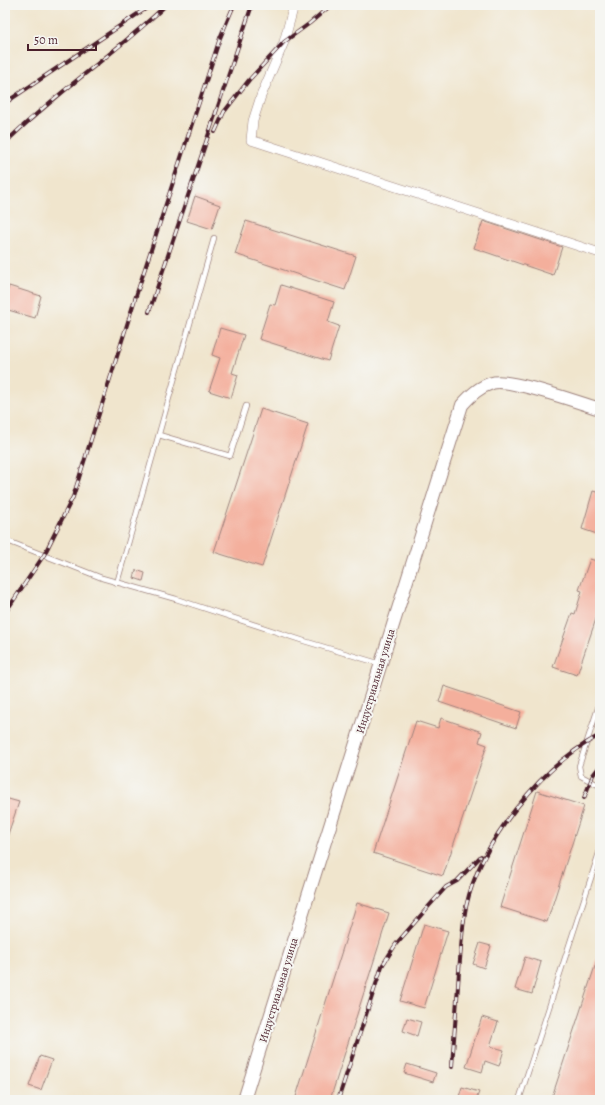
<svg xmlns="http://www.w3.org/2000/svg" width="605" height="1105" font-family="Alegreya,serif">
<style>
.building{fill:#f4af9c}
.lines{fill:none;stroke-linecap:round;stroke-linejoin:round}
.service-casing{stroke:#9d827c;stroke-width:6}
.minor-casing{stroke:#9d827c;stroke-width:10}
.tertiary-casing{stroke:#9d827c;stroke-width:14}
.service{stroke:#fff;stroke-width:4.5}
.minor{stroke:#fff;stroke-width:9}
.tertiary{stroke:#fff;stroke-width:12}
.rail-casing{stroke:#4a1f2b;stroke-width:4}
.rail{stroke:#f6f6f2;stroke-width:2.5;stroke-dasharray:8;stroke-linecap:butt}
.labels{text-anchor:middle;stroke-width:4;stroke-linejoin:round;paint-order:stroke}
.street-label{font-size:11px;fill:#4a1f2b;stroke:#f6f6f2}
</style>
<rect width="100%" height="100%" fill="#f6f6f2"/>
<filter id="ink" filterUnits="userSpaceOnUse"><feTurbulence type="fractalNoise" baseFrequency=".025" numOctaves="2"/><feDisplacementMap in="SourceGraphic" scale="8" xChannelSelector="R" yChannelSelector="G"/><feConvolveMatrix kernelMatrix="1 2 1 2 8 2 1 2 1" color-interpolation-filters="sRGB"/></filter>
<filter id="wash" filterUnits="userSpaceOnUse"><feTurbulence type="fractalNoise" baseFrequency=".012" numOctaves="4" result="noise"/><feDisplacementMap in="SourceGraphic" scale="16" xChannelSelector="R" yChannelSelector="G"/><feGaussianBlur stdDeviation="0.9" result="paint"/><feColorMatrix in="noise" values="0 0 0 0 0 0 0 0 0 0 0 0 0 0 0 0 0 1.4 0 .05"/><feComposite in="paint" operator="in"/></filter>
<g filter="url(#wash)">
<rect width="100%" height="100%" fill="#f0e5cd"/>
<g id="blocks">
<g class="building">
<path d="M195,196L220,205L212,229L187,221Z"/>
<path d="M246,221L356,256L345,290L235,254Z"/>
<path d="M483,221L562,247L553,275L474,248Z"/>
<path d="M281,285L334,302L328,322L339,326L328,361L259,339L270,304L275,305Z"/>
<path d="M9,286L41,296L35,318L5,309V298Z"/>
<path d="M220,328L244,335L232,373L238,375L231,398L209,391L220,358L212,355Z"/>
<path d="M261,409L308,424L262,567L214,552Z"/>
<path d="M593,491L600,493V524L597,534L582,529Z"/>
<path d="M590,559L600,562V607L577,675L553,667L572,613L575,614L582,591L579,590Z"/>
<path d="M136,570L145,573L143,581L134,578Z"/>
<path d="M444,686L521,712L516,728L439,702Z"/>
<path d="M441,718L482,732L479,742L487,745L443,876L373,853L416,721L438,728Z"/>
<path d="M537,791L584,806L547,922L500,907Z"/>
<path d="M5,798L19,802L6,840H5Z"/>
<path d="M357,903L389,913L330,1100H295Z"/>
<path d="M424,924L448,931L424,1008L400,1001Z"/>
<path d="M480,943L491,946L484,968L473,964Z"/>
<path d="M599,954L600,955V1100H551Z"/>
<path d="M525,957L541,962L532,994L515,989Z"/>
<path d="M482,1017L498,1022L490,1046L504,1050L499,1066L485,1061L482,1072L466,1067Z"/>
<path d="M407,1018L421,1022L417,1036L403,1031Z"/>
<path d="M40,1056L52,1060L41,1090L29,1086Z"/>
<path d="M407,1064L436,1073L433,1082L404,1073Z"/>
<path d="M462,1087L479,1092L476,1100H458Z"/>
</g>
</g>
</g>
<g filter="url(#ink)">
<use href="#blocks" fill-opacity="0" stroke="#9d827c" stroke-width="1"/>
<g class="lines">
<defs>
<g id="service">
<path d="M159,435L230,456L246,406"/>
<path d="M5,540L102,578L176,599L304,641L381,664"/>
<path d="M117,583L214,238"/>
<path d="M600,702L579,766L581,776L600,786"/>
<path d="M519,1100L600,850"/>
</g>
<path id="minor" d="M294,5L284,42L261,96L253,121L251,140L600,253"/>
<path id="tertiary" d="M244,1100L462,405C471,395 479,387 492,383C508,377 580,403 600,409"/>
</defs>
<use href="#service" class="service-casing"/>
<use href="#minor" class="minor-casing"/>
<use href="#tertiary" class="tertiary-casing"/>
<use href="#service" class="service"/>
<use href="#minor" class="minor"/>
<use href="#tertiary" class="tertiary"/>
<defs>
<g id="rail">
<path d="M5,103L151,5"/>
<path d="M215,132L224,112L249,80L284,42L310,23L331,5"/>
<path d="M5,143C55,93 115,54 166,5"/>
<path d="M149,312L252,5"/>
<path d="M5,613L44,555L73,497L135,299L220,38L234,5"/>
<path d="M584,798L593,775L600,766"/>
<path d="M452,1067C454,1035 457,1003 459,971C461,950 462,928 466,907C480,842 541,766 600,735"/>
<path d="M338,1100L382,966L396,944L429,906L446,887L457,881L481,856"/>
</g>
</defs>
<use href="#rail" class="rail-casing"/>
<use href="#rail" class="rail"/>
</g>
</g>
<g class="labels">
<g class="street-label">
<text transform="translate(375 681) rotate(-73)" y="4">Индустриальная улица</text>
<text transform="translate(278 990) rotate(-73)" y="4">Индустриальная улица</text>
</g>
</g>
<rect width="605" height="1105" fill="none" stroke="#f6f6f2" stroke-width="20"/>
<path d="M28 44v6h68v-6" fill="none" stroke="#4a1f2b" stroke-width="2"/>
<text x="34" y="44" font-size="12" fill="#4a1f2b" stroke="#f6f6f2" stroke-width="3" paint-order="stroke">50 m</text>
</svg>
